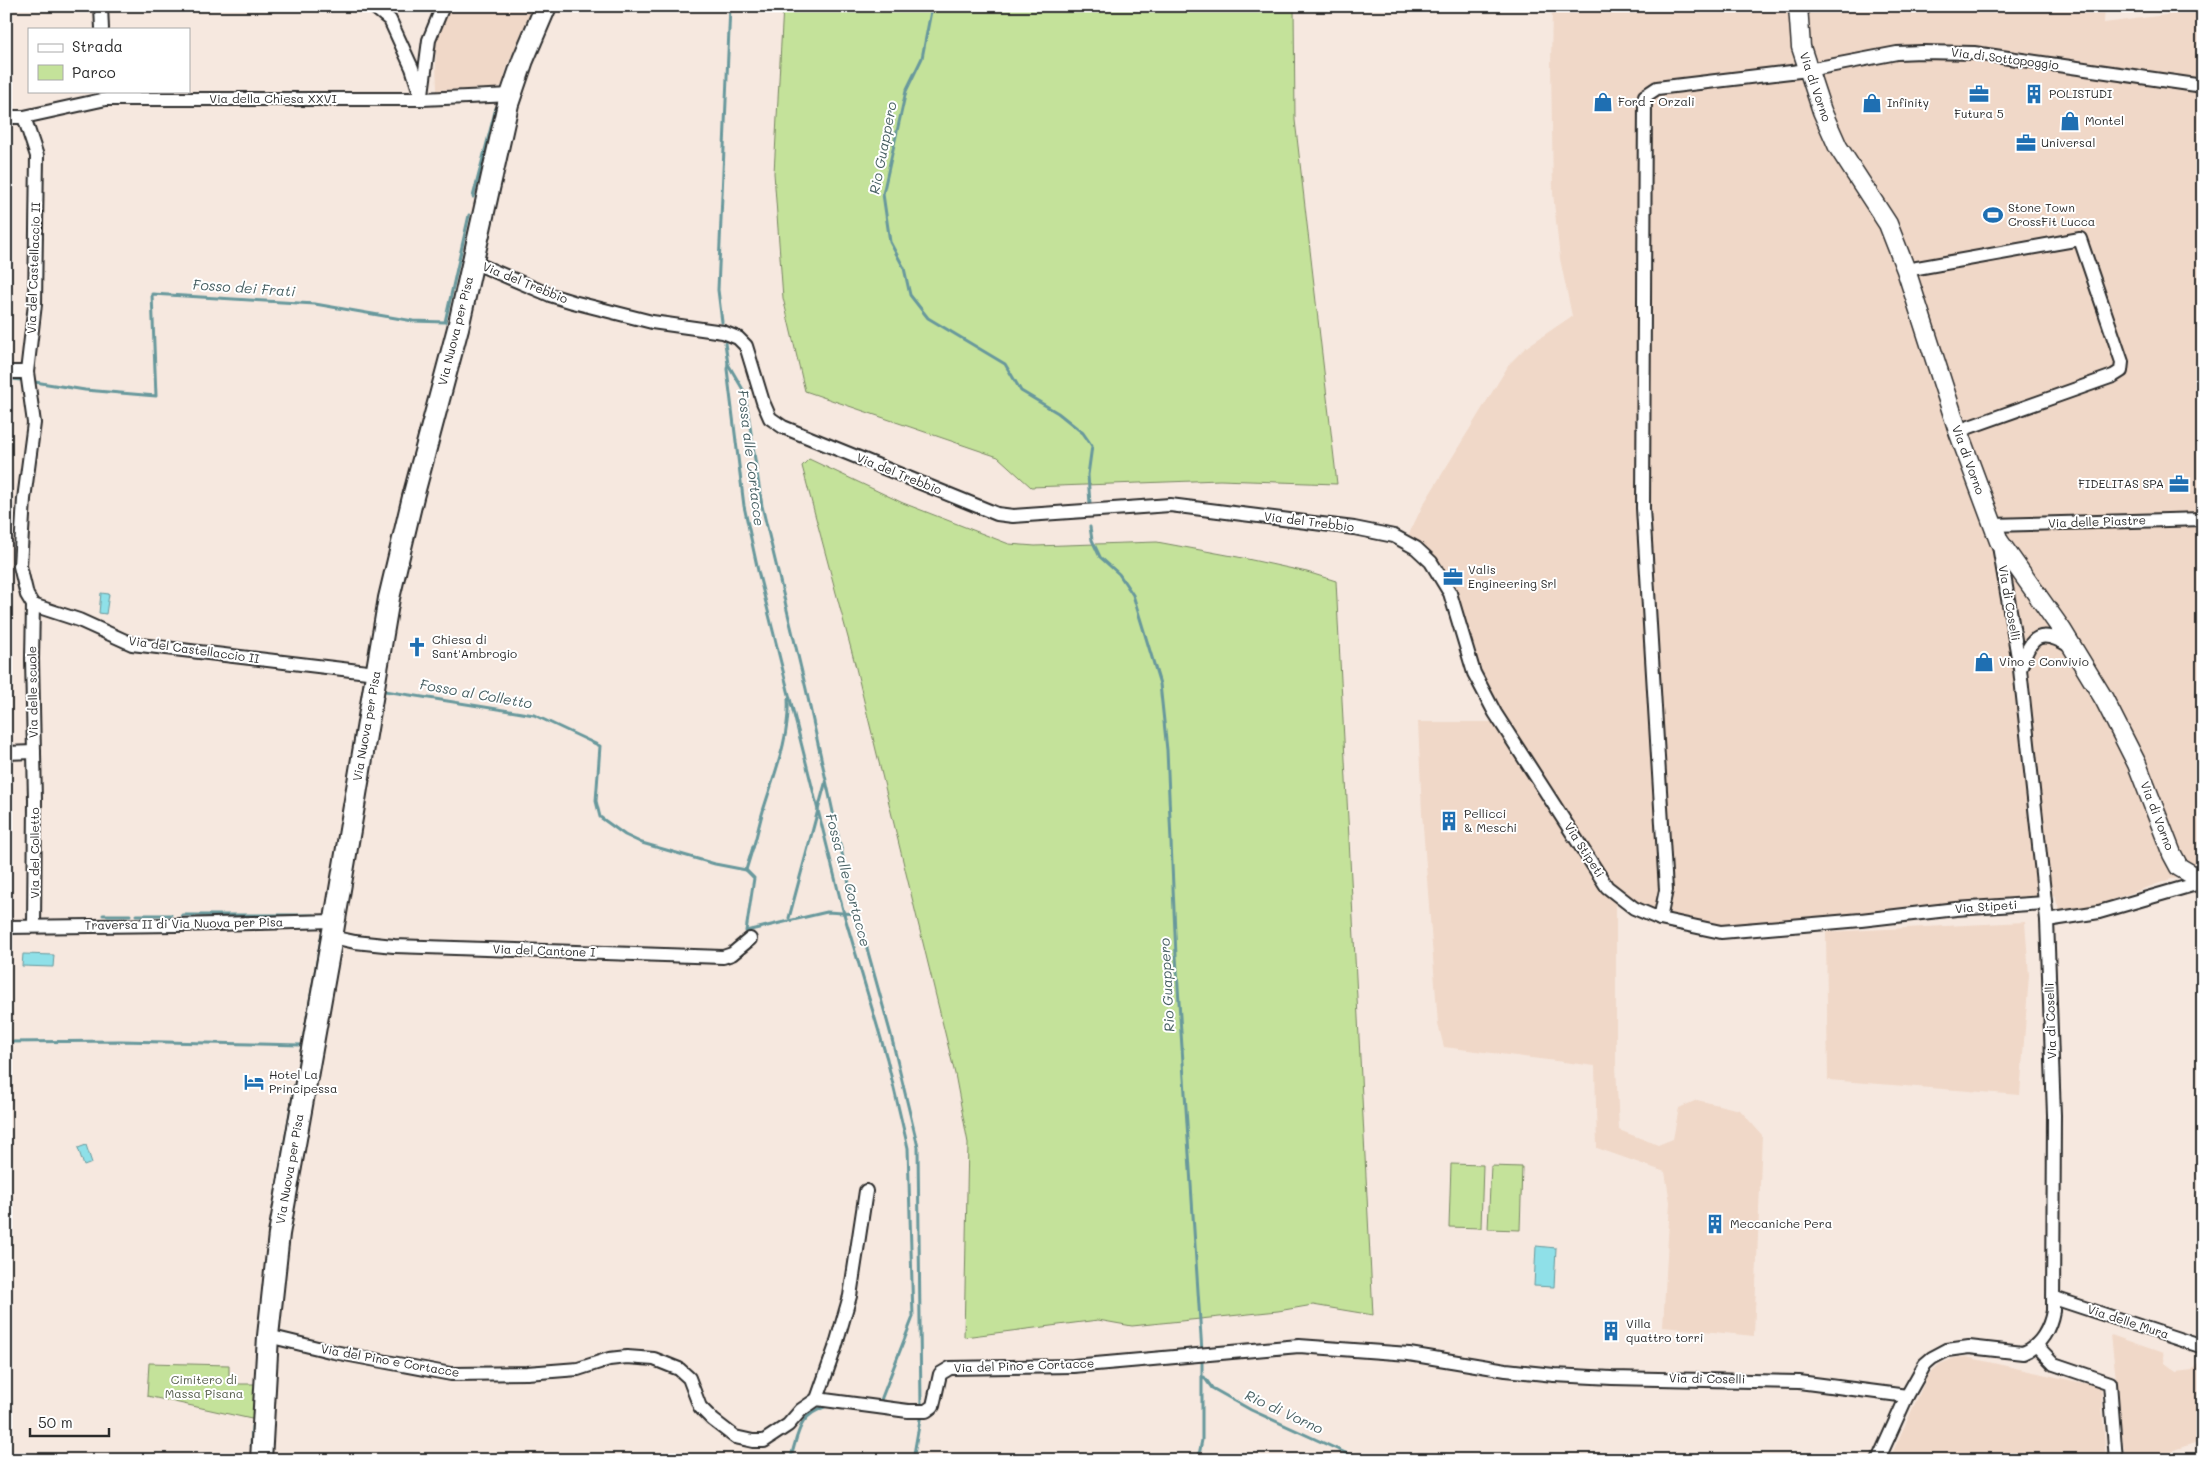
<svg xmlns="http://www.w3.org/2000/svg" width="2209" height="1466" font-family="Mali,sans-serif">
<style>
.built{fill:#f0d8c8}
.green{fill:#c4e29a;stroke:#788662}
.water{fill:#8fe0e8;stroke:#67989c}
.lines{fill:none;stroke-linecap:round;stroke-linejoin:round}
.stream{stroke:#67989c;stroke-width:3}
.street-casing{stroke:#2b2b2b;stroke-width:16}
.secondary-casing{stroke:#2b2b2b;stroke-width:21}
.primary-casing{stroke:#2b2b2b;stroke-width:24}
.street{stroke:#fff;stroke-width:12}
.secondary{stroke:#fff;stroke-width:18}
.primary{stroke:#fff;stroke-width:20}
.labels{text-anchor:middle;stroke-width:4;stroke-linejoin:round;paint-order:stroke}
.street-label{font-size:12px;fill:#2b2b2b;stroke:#fff}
.poi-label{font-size:12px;fill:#2b2b2b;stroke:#fff;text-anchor:start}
.park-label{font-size:12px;fill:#515947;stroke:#fff}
.water-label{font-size:14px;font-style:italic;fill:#496164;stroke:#fff}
</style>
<rect width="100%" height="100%" fill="#f6e8df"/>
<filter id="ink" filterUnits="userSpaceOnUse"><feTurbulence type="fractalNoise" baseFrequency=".02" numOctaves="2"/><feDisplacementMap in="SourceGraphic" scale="10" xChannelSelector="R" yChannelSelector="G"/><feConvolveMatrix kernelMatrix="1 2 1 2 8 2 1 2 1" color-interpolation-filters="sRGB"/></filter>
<g filter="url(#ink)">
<g class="built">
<path d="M449,6H533L507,66L502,85L497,88L437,90L435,39Z"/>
<path d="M1552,6H2105L2104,23L2203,10V875L2171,879L2083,910L2060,912L2054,895L1786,925L1718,927L1671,915L1637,903L1608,879L1488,688L1452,589L1426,549L1408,536L1423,505L1510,363L1525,348L1572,316L1560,259L1553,193L1551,65Z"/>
<path d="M1418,722H1495L1616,904V1064L1619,1130L1658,1145L1673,1139L1679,1108L1697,1100L1740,1110L1762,1135L1754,1336L1663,1327L1670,1202L1665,1172L1597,1148L1595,1066L1444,1047L1438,1024L1422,813Z"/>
<path d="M2025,922L2029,975L2020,1095L1828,1080L1826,932Z"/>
<path d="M2111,1335L2163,1353L2165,1363L2177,1372L2192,1370L2198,1363L2203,1365V1440L2145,1460H2125Z"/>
<path d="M1966,1357L2101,1387L2106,1460H1889L1928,1375L1940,1364L1954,1358Z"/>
</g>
<g class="green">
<path d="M783,6H1294L1295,120L1337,484L1220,480L1031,487L998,457L805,391L783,298L774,173Z"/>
<path d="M809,459L903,503L1009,544L1035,546L1157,542L1238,557L1307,572L1336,581L1373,1315L1313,1305L1278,1311L1132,1326L1098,1320L964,1337L968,1143L955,1074L854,660L802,466Z"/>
<path d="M1451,1164L1483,1165L1481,1228L1449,1227Z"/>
<path d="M1491,1166L1522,1167L1520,1230L1488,1229Z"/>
<path d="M149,1363L229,1365V1384H258L256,1420L147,1396Z"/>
</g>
<g class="water">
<path d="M101,593L109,594L106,614L99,613Z"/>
<path d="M23,954L54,955L53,967L22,966Z"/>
<path d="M86,1145L92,1163L84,1166L78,1148Z"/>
<path d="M1536,1246L1556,1248L1554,1287L1534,1286Z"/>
</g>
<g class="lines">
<g class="stream">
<path d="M932,6L922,58L906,91L883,194L890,242L904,268L910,295L928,318L1005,364L1021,391L1058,413L1083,433L1092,446L1088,475L1090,504"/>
<path d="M473,197L496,108"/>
<path d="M722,322L718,290L730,6"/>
<path d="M725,343L728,364L745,393L762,506L806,689L847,876L891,1035L918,1147L921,1407"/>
<path d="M728,364L727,369L744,506L758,571L844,914L887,1059L908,1148L913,1317L881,1400"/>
<path d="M6,378L20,380"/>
<path d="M35,382L85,390L156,396L152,294L315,304L413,321L445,322L469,215"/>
<path d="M1090,527L1092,540L1100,557L1119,574L1133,595L1160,684L1167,750L1176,956L1202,1352"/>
<path d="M385,691L534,715L600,746L596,801L600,817L625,835L642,843L715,864L746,870L754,878L746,931L827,912L858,914"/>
<path d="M753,848C757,836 759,824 763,811C774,775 790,737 788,699"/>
<path d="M746,870L753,847"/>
<path d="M103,915H130"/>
<path d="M136,915H171"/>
<path d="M182,915H314"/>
<path d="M789,918L825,784"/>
<path d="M6,933H16"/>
<path d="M6,1042L121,1041L301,1045"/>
<path d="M276,1192L322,933"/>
<path d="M273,1212L274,1203"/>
<path d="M1204,1377L1212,1388L1251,1410L1361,1460"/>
<path d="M251,1445L252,1426"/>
<path d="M790,1460C799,1433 797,1416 827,1406"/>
<path d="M913,1460L921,1414"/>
<path d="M1198,1460L1202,1440V1358"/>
</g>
<defs>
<g id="street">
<path d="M101,6L102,29"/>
<path d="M373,6L390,20L412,68L422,99"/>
<path d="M422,94L429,40L443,6"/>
<path d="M6,117H24L106,99H422L512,95"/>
<path d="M24,117L37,156L35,304L27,372L34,423L24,499L20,566L27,595L33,605L79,620L132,644L376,673"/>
<path d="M473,262L550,295L573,302L652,322L723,332L738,338L746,346L763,402L770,418L783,427L997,514L1013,516L1170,505L1354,528L1394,536L1416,548L1431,562L1450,593L1474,673L1495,713L1607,887L1634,908L1660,919L1721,932L1861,920L1956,909L2045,903"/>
<path d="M1906,270L2080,239L2122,362L2121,371L2113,376L1958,431"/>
<path d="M6,372H27"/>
<path d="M1992,525L2203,519"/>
<path d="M33,605L32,659L35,800L34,926"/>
<path d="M2021,667C2031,634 2041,629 2070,646"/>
<path d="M6,753L34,752"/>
<path d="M1660,919L1666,890L1643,508L1645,96L1657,88L1808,70L1897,53L1922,52L1974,53L2203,86"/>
<path d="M2047,920L2099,912L2203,882"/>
<path d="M6,927L177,925L334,921"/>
<path d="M332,937L355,942L394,946L723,957L732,954L750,939"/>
<path d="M2054,1298L2203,1347"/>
<path d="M268,1336L334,1352L451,1374L527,1373L578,1369L609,1359L627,1357L654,1359L679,1369L689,1378L700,1407L713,1420L735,1437L753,1441H764L788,1425L801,1410L817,1399L908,1411H926L933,1406L940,1374L950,1368L1073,1366L1299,1346L1409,1354L1506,1370L1554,1375L1612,1378L1799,1382L1907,1396"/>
<path d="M2036,1345L2054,1364L2110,1383L2116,1460"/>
<path d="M817,1399L835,1348L850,1296L866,1191"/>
<path d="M1878,1460L1907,1396L1925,1364L1932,1358L1947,1350L1969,1347L2023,1353C2041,1346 2050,1328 2053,1311L2054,1115L2047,920L2020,669L1999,546"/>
</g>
<path id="secondary" d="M1798,6L1801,47L1822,111L1838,147L1888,224L1906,270L1958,431L1999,541L2062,630L2104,699L2137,764L2172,854L2179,867L2203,881"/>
<path id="primary" d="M261,1460L268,1336L279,1234L332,937L389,598L413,497L458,328L508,104L523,60L546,6"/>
</defs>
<use href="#street" class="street-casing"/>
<use href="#secondary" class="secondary-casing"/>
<use href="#primary" class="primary-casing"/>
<use href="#street" class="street"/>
<use href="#secondary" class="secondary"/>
<use href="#primary" class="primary"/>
</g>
</g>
<defs>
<symbol id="office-bare" viewBox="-9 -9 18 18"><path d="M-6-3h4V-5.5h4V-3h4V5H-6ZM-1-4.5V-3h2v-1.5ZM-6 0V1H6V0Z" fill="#1f6fb2" stroke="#fff" stroke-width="2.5" paint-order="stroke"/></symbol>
<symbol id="building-bare" viewBox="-9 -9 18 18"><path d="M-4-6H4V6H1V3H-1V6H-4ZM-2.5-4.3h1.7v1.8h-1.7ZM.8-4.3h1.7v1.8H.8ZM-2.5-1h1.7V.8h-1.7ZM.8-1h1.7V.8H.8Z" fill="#1f6fb2" stroke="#fff" stroke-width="2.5" paint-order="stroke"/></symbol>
<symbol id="shop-bare" viewBox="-9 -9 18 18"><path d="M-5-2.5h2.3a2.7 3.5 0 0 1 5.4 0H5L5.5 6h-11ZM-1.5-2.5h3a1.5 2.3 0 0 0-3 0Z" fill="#1f6fb2" stroke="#fff" stroke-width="2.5" paint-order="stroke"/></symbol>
<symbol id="stadium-bare" viewBox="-9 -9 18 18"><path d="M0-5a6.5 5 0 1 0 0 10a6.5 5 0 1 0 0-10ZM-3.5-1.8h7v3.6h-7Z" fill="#1f6fb2" stroke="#fff" stroke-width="2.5" paint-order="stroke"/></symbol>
<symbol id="church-bare" viewBox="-9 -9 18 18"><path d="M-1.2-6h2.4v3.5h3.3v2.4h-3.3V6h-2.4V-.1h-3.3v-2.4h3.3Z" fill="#1f6fb2" stroke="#fff" stroke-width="2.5" paint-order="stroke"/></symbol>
<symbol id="hotel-bare" viewBox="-9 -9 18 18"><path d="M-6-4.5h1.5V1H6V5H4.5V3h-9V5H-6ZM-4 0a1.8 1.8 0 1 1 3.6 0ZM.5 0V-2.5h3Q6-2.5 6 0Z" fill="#1f6fb2" stroke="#fff" stroke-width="2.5" paint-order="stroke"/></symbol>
</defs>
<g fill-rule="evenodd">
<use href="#office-bare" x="1965" y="80" width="28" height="28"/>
<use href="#building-bare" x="2020" y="80" width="28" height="28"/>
<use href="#shop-bare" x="1589" y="88" width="28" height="28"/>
<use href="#shop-bare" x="1858" y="89" width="28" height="28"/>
<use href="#shop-bare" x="2056" y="107" width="28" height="28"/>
<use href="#office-bare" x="2012" y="129" width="28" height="28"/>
<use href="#stadium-bare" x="1979" y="201" width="28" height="28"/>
<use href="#office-bare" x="2165" y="470" width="28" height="28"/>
<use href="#office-bare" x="1439" y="563" width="28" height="28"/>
<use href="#church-bare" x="403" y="633" width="28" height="28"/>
<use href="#shop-bare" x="1970" y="648" width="28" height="28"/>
<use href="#building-bare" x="1435" y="807" width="28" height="28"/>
<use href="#hotel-bare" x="240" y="1068" width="28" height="28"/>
<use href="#building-bare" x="1701" y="1210" width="28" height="28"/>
<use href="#building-bare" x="1597" y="1317" width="28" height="28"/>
</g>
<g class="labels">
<g class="street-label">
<text transform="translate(2005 59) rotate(7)" y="4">Via di Sottopoggio</text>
<text transform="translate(1815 87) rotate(71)" y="4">Via di Vorno</text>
<text x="273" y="103">Via della Chiesa XXVI</text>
<text transform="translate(34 268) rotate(-88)" y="4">Via del Castellaccio II</text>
<text transform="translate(525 283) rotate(22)" y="4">Via del Trebbio</text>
<text transform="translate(456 331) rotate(-76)" y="4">Via Nuova per Pisa</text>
<text transform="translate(1968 460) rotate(70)" y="4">Via di Vorno</text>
<text transform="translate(899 474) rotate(22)" y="4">Via del Trebbio</text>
<text transform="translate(1309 522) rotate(7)" y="4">Via del Trebbio</text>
<text transform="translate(2097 522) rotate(-2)" y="4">Via delle Piastre</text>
<text transform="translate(2009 603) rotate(80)" y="4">Via di Coselli</text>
<text transform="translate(194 650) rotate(8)" y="4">Via del Castellaccio II</text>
<text transform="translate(33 692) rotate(-91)" y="4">Via delle scuole</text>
<text transform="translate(367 726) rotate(-80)" y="4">Via Nuova per Pisa</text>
<text transform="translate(2157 816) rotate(69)" y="4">Via di Vorno</text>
<text transform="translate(1584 850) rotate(57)" y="4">Via Stipeti</text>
<text transform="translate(35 853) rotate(-90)" y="4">Via del Colletto</text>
<text transform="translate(1986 907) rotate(-4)" y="4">Via Stipeti</text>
<text transform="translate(184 924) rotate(-1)" y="4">Traversa II di Via Nuova per Pisa</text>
<text transform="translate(544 951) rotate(2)" y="4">Via del Cantone I</text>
<text transform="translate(2051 1021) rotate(-92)" y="4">Via di Coselli</text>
<text transform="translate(290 1169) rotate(-80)" y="4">Via Nuova per Pisa</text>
<text transform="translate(2128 1322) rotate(18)" y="4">Via delle Mura</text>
<text transform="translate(390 1361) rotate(10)" y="4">Via del Pino e Cortacce</text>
<text transform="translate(1024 1366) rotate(-2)" y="4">Via del Pino e Cortacce</text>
<text transform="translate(1707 1379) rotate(1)" y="4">Via di Coselli</text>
</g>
<g class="poi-label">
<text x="2049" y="98">POLISTUDI</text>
<text x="1618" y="106">Ford - Orzali</text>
<text x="1887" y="107">Infinity</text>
<text x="1979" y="118" text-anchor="middle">Futura 5</text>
<text x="2085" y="125">Montel</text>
<text x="2041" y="147">Universal</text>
<text x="2008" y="212">Stone Town<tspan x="2008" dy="14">CrossFit Lucca</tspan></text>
<text x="2164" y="488" text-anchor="end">FIDELITAS SPA</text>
<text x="1468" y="574">Valis<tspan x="1468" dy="14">Engineering Srl</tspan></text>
<text x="432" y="644">Chiesa di<tspan x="432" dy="14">Sant'Ambrogio</tspan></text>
<text x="1999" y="666">Vino e Convivio</text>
<text x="1464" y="818">Pellicci<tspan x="1464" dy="14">&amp; Meschi</tspan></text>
<text x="269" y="1079">Hotel La<tspan x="269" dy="14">Principessa</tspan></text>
<text x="1730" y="1228">Meccaniche Pera</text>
<text x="1626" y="1328">Villa<tspan x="1626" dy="14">quattro torri</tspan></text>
</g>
<g class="park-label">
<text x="204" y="1384">Cimitero di<tspan x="204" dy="14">Massa Pisana</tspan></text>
</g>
<g class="water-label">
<text transform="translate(883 148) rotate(-79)" y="5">Rio Guappero</text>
<text transform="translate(244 288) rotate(4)" y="5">Fosso dei Frati</text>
<text transform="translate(751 458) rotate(83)" y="5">Fossa alle Cortacce</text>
<text transform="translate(476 694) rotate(10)" y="5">Fosso al Colletto</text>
<text transform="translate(848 880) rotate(75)" y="5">Fossa alle Cortacce</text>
<text transform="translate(1167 985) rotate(-93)" y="5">Rio Guappero</text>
<text transform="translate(1284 1412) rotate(25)" y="5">Rio di Vorno</text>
</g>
</g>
<rect width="2209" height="1466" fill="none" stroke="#fff" stroke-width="25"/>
<rect x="12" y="12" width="2184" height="1441" fill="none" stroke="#2b2b2b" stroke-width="2" filter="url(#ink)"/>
<rect x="28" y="28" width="162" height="65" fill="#ffffff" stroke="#aaaaaa"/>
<rect x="38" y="44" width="25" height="8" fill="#ffffff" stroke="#aaaaaa"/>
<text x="72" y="52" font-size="15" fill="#2b2b2b">Strada</text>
<rect x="38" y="65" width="25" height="15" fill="#c4e29a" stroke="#aaaaaa"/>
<text x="72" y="78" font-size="15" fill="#2b2b2b">Parco</text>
<path d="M30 1428v8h79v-8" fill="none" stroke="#2b2b2b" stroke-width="2.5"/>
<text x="38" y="1428" font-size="15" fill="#2b2b2b" stroke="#ffffff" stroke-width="4" paint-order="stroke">50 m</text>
</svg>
